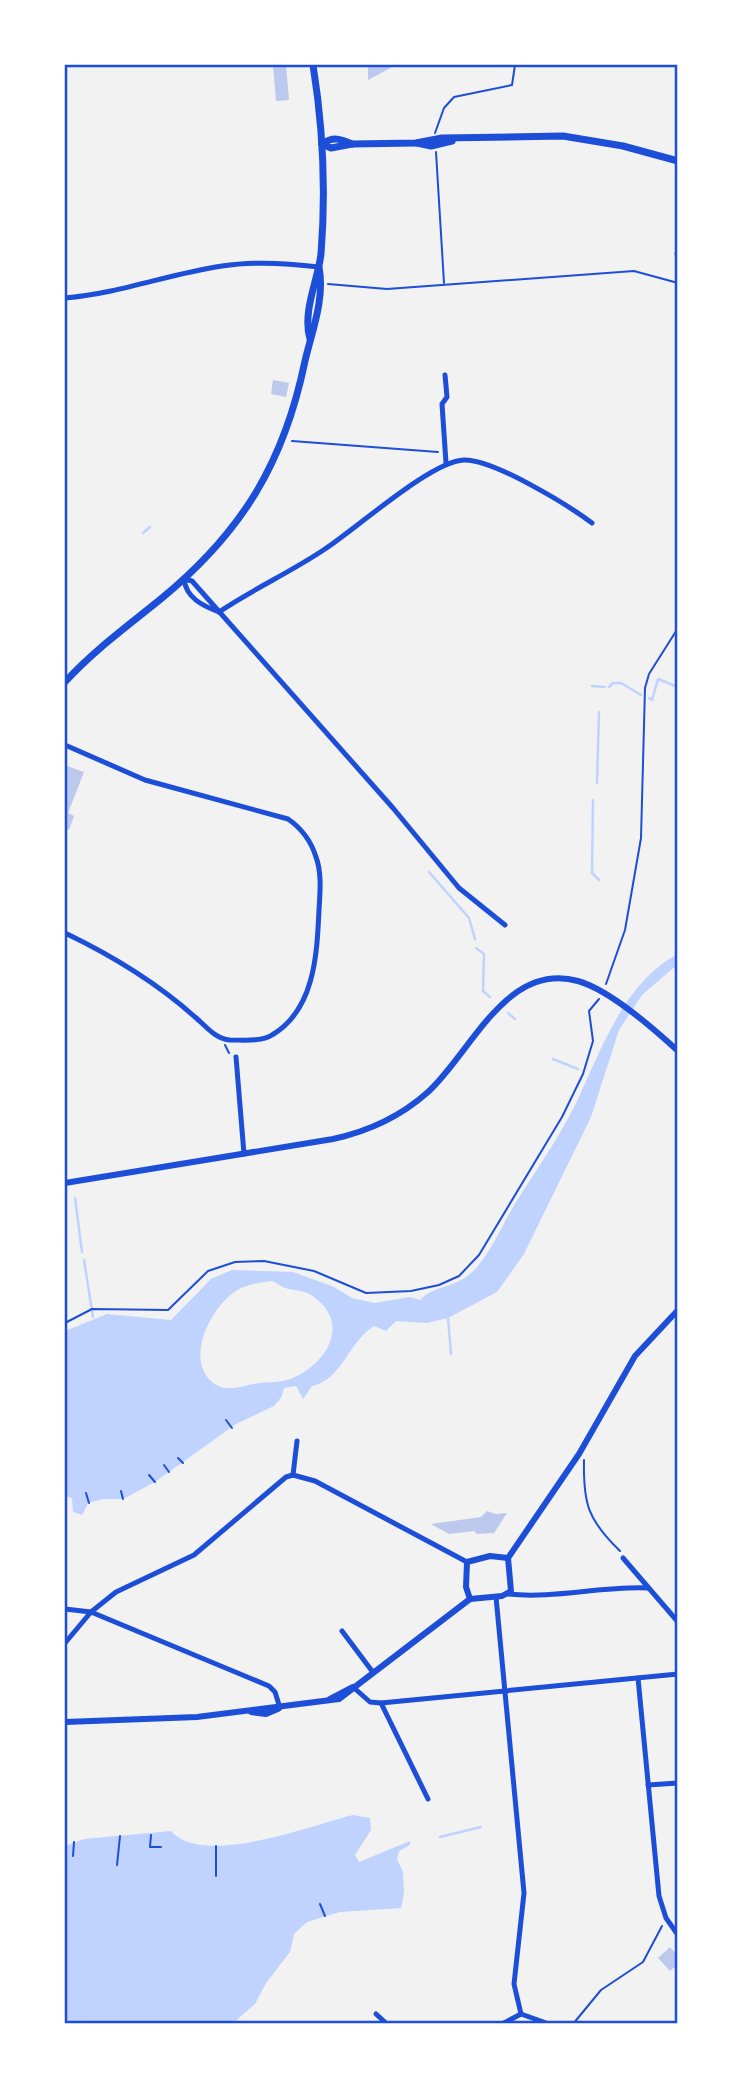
<svg xmlns="http://www.w3.org/2000/svg" width="743" height="2089" font-family="'Nunito Sans',sans-serif">
<style>
.water{fill:#bfd3fe;fill-rule:evenodd}
.lines{fill:none;stroke-linecap:round;stroke-linejoin:round}
.stream{stroke:#bfd3fe;stroke-width:2.5}
.building{fill:#bdc9ec}
.path{stroke:#1d4ed8;stroke-width:2}
.minor{stroke:#1d4ed8;stroke-width:5}
.tertiary{stroke:#1d4ed8;stroke-width:6}
.secondary{stroke:#1d4ed8;stroke-width:7}
.neatline{fill:none;stroke:#1d4ed8;stroke-width:2.5}
</style>
<rect width="100%" height="100%" fill="#f2f2f2"/>
<g class="water">
<path d="M678,954V964L642,995L619,1030L591,1117L524,1254L497,1292L448,1318L427,1323L396,1321L386,1331L374,1326C350,1340 341,1381 312,1386L303,1399L296,1386L284,1388L281,1398L274,1406L236,1424L155,1482L123,1499H103L88,1503L82,1515L73,1512L72,1498L65,1496V1331L107,1314L171,1320L211,1279L232,1270L293,1272L334,1287L352,1298L375,1303L410,1297L420,1300C434,1284 458,1290 478,1266C494,1246 503,1223 516,1202C537,1169 560,1136 577,1101C601,1050 625,981 678,954ZM272,1281C276,1282 278,1285 281,1286C289,1291 301,1289 311,1295C351,1321 329,1361 295,1377C281,1384 267,1381 253,1384C238,1387 226,1393 212,1382C183,1357 214,1301 241,1288C250,1284 263,1282 272,1281Z"/>
<path d="M353,1815L370,1818L371,1830L355,1855L359,1862L410,1841V1845L399,1851L397,1859L403,1872L404,1892L401,1908L340,1912L307,1922L294,1934L290,1952L266,1983L255,2004L232,2024H65V1846L84,1839L171,1831C203,1868 312,1825 353,1815Z"/>
</g>
<g class="lines">
<g class="stream">
<path d="M143,533L150,527"/>
<path d="M592,686L605,687"/>
<path d="M609,687L613,683H621L641,695"/>
<path d="M649,698L652,700L658,679L678,687"/>
<path d="M597,783L599,712"/>
<path d="M593,800L592,873L599,880"/>
<path d="M429,872L469,918L475,939"/>
<path d="M476,948L484,954L483,991L490,997"/>
<path d="M508,1013L515,1019"/>
<path d="M553,1059L578,1069"/>
<path d="M75,1198L82,1252"/>
<path d="M84,1260L93,1317"/>
<path d="M448,1318L451,1354"/>
<path d="M440,1837L481,1827"/>
</g>
</g>
<g class="building">
<path d="M273,65H286L289,100L276,101Z"/>
<path d="M363,65H396L368,80V67Z"/>
<path d="M273,380L289,383L286,397L271,394Z"/>
<path d="M67,766L84,772L68,813L74,816L69,830L65,828Z"/>
<path d="M487,1511L496,1514L507,1513L494,1533L477,1534L474,1531L449,1534L431,1524L481,1517Z"/>
<path d="M670,1947L678,1956V1964L670,1971L658,1958Z"/>
</g>
<g class="lines">
<g class="path">
<path d="M435,133L444,108L454,97L512,85L515,65"/>
<path d="M436,152L444,283"/>
<path d="M328,284L387,289L634,271L678,283"/>
<path d="M292,441L438,452"/>
<path d="M606,984L625,930L641,838L645,688L649,674L678,628"/>
<path d="M225,1045L229,1053"/>
<path d="M65,1323L92,1309L168,1310L208,1271L235,1262L264,1261L314,1271L366,1293L411,1291L439,1285L459,1276L479,1255L562,1117L583,1074L593,1041L589,1011L599,999"/>
<path d="M226,1420L232,1428"/>
<path d="M178,1458L183,1463"/>
<path d="M584,1460C583,1504 588,1520 620,1551"/>
<path d="M164,1465L169,1472"/>
<path d="M149,1475L155,1482"/>
<path d="M121,1491L123,1499"/>
<path d="M86,1493L89,1503"/>
<path d="M151,1835L150,1847H161"/>
<path d="M73,1856L74,1842"/>
<path d="M117,1865L120,1836"/>
<path d="M216,1876V1846"/>
<path d="M320,1904L325,1916"/>
<path d="M573,2024L601,1990L643,1962L662,1926"/>
</g>
<g class="minor">
<path d="M677,254L678,249"/>
<path d="M65,298C122,293 168,274 222,266C254,261 287,263 319,267"/>
<path d="M445,375L447,397L442,404L446,463"/>
<path d="M219,612C203,606 186,598 184,579L192,581L393,808L459,888L505,925"/>
<path d="M219,612C253,589 291,572 325,549C356,529 431,461 464,460C493,459 568,505 592,523"/>
<path d="M65,745L145,780L288,819C301,828 311,841 316,857C322,873 320,893 319,910C317,953 315,1010 272,1035C261,1042 243,1040 230,1040C215,1039 206,1026 195,1017C157,983 111,955 65,933"/>
<path d="M236,1057L244,1154"/>
<path d="M293,1475L315,1481L467,1562"/>
<path d="M293,1475L297,1441"/>
<path d="M623,1558L678,1622"/>
<path d="M508,1594C554,1599 601,1586 648,1588"/>
<path d="M496,1597L524,1893L514,1984L521,2014L502,2024"/>
<path d="M65,1609L91,1612L116,1592L194,1555L286,1477L293,1475"/>
<path d="M342,1631L372,1671"/>
<path d="M65,1643L91,1612L269,1686L275,1692L280,1708"/>
<path d="M638,1678L659,1896L666,1918L678,1935"/>
<path d="M353,1687L370,1702L381,1703L678,1674"/>
<path d="M381,1703L428,1799"/>
<path d="M648,1785L678,1783"/>
<path d="M376,2014L387,2024"/>
<path d="M521,2014L549,2024"/>
</g>
<g class="tertiary">
<path d="M65,1183L333,1139C370,1131 400,1117 428,1092C471,1053 506,961 578,981C610,990 653,1028 678,1051"/>
<path d="M508,1558L579,1454L635,1356L678,1310"/>
<path d="M470,1599L466,1587L467,1562L490,1556L508,1558"/>
<path d="M470,1599L502,1596L511,1591L508,1558"/>
<path d="M330,1699L353,1687"/>
<path d="M251,1712L266,1714L278,1709"/>
<path d="M65,1722L197,1717L339,1699L470,1599"/>
</g>
<g class="secondary">
<path d="M417,143L431,146L452,141"/>
<path d="M322,144L331,148L352,144L416,143L442,138L563,136L623,146L678,161"/>
<path d="M322,144C333,136 341,139 352,144"/>
<path d="M310,339C302,312 318,280 321,254C326,191 323,127 313,65"/>
<path d="M65,682C94,650 129,625 162,598C242,532 284,463 305,361C312,331 325,299 319,267"/>
</g>
</g>
<rect width="743" height="2089" fill="none" stroke="#ffffff" stroke-width="133"/>
<rect x="66" y="66" width="610" height="1956" class="neatline"/>
</svg>
